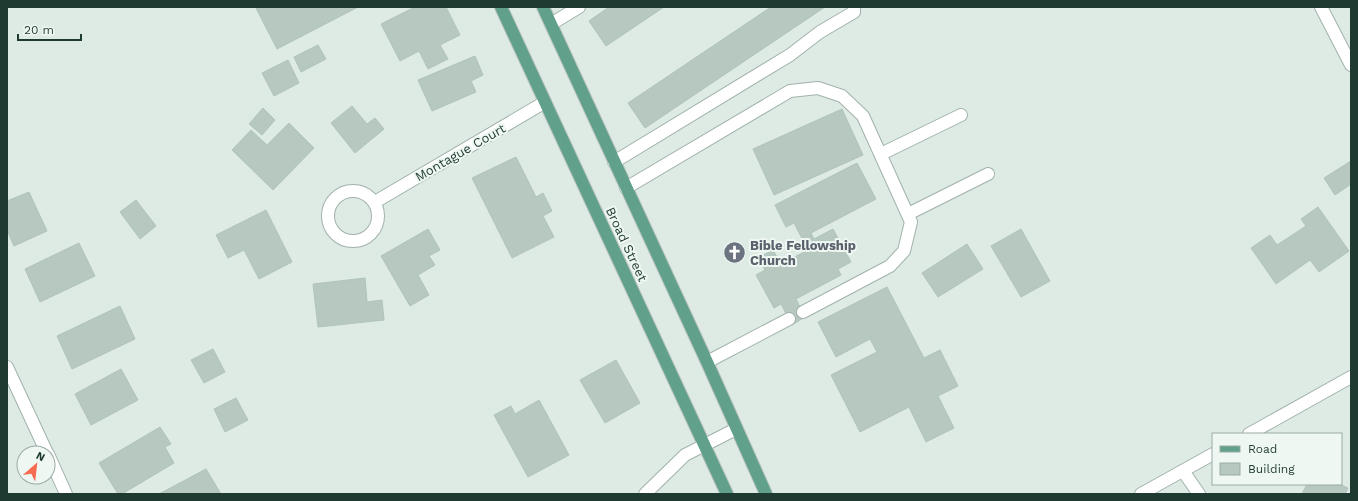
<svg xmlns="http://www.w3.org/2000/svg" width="1358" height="501" font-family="'Work Sans',sans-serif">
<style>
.building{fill:#b6c8bf;stroke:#b0c4ba}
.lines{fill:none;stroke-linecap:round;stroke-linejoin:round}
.service-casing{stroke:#a1b2ab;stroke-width:14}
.minor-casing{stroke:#a1b2ab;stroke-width:14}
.primary-casing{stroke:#bcc4c1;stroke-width:14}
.service{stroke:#fff;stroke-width:12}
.minor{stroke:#fff;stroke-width:12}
.primary{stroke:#61a18b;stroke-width:12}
.labels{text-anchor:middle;stroke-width:4;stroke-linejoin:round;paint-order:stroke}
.street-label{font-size:13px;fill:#1f3a31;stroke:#eef7f2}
.worship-label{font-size:13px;font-weight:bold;fill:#5b616d;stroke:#eef7f2;text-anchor:start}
</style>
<rect width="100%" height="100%" fill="#deeae4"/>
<g class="building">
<path d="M257,7H358L277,49L256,8Z"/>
<path d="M415,7H446L460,35L440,45L448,59L428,69L419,51L400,61L381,24Z"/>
<path d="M609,7H664L606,46L589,21Z"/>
<path d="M771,7H825L645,128L628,103Z"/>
<path d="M318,45L326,59L301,72L294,57Z"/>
<path d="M475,56L483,75L471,81L476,92L432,111L418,80Z"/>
<path d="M288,60L299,83L274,96L262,73Z"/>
<path d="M352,106L367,124L375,118L384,129L355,153L331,123Z"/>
<path d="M263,108L275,120L262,135L249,124Z"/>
<path d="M842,109L863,155L774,195L753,149Z"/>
<path d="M289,123L314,148L273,190L232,150L251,130L267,145Z"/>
<path d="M516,157L536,197L543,193L552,211L543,216L554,237L512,258L472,178Z"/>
<path d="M1351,161V184L1335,195L1324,178Z"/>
<path d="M857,163L876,199L811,233L814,239L833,229L851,262L838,269L841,275L796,299L805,317L792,325L781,304L774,308L756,275L765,270L758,258L773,250L781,264L808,250L794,223L786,227L775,205Z"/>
<path d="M29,192L47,231L14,246L7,230V201Z"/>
<path d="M136,200L156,226L140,239L120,212Z"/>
<path d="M1318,207L1349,251L1319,272L1310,260L1276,284L1251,248L1270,235L1277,245L1306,226L1301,219Z"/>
<path d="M266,210L292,262L259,279L244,250L228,258L216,235Z"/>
<path d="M428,229L440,250L429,256L435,265L418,275L429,295L410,306L381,256Z"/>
<path d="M1021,229L1050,281L1021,297L991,246Z"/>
<path d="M79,243L95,276L40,302L25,269Z"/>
<path d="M967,244L983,269L938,297L922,273Z"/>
<path d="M365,278L367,302L382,300L384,320L318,327L313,284Z"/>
<path d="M887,287L924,358L940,350L958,386L938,396L954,428L926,442L909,407L860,432L831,375L877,352L870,339L836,357L818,322Z"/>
<path d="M120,306L135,339L72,369L57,336Z"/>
<path d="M213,349L225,372L204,383L191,360Z"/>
<path d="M616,360L640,403L605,423L580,380Z"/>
<path d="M121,369L138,400L91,425L75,394Z"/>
<path d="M236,398L248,420L225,432L214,409Z"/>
<path d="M539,400L569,455L528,477L494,415L511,406L515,414Z"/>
<path d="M160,427L171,444L165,447L174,463L122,494H118L99,463Z"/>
<path d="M206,469L221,494H159Z"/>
<path d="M1307,484H1339L1348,488L1345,494H1302Z"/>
</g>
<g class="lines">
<defs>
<g id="service">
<path d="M551,24L579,7"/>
<path d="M881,154L961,115"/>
<path d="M614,162L790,55L820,32L854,12V7"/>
<path d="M626,188L790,91L818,88L842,96L863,116L911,222L904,251L890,266L803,312"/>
<path d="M908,214L988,174"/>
<path d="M707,362L789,319"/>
</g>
<g id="minor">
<path d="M1321,7L1351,65"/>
<circle cx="353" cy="216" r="25"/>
<path d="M375,202L545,102"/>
<path d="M7,367L47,453"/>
<path d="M1249,434L1351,377"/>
<path d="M48,454L66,494"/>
<path d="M1183,471L1199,494"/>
<path d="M645,494L685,455L736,429"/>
<path d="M1141,494L1213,454"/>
</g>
<g id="primary">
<path d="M501,7L727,494"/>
<path d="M543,7L707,362L766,494"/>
</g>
</defs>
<use href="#service" class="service-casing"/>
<use href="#minor" class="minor-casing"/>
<use href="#primary" class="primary-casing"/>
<use href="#service" class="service"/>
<use href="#minor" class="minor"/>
<use href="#primary" class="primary"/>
</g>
<defs>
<symbol id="church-disc" viewBox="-11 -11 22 22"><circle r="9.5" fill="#6b7280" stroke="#eef7f2"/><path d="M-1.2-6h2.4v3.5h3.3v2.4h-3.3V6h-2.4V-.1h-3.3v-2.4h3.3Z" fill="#fff"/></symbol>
</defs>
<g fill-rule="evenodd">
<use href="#church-disc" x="722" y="240" width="25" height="25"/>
</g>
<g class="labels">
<g class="street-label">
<text transform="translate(460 152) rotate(-30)" y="5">Montague Court</text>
<text transform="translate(627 244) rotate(65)" y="5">Broad Street</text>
</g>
<g class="worship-label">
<text x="750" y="250">Bible Fellowship<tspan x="750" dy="15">Church</tspan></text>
</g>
</g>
<rect width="1358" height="501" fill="none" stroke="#1f3a31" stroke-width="16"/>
<rect x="1212" y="433" width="130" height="52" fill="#eef7f2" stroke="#9baba5"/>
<rect x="1220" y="446" width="20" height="6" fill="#61a18b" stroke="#9baba5"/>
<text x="1248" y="453" font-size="12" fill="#1f3a31">Road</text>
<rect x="1220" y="463" width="20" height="12" fill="#b6c8bf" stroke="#9baba5"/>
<text x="1248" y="473" font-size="12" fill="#1f3a31">Building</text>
<g transform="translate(36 465) rotate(28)"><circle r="19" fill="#eef7f2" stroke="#9baba5"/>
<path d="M0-3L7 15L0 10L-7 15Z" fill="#f56c51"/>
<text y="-6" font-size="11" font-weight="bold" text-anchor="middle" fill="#1f3a31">N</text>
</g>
<path d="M18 34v6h63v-6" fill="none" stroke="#1f3a31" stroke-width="2"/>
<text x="24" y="34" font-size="12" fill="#1f3a31" stroke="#eef7f2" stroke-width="3" paint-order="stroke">20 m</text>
</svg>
